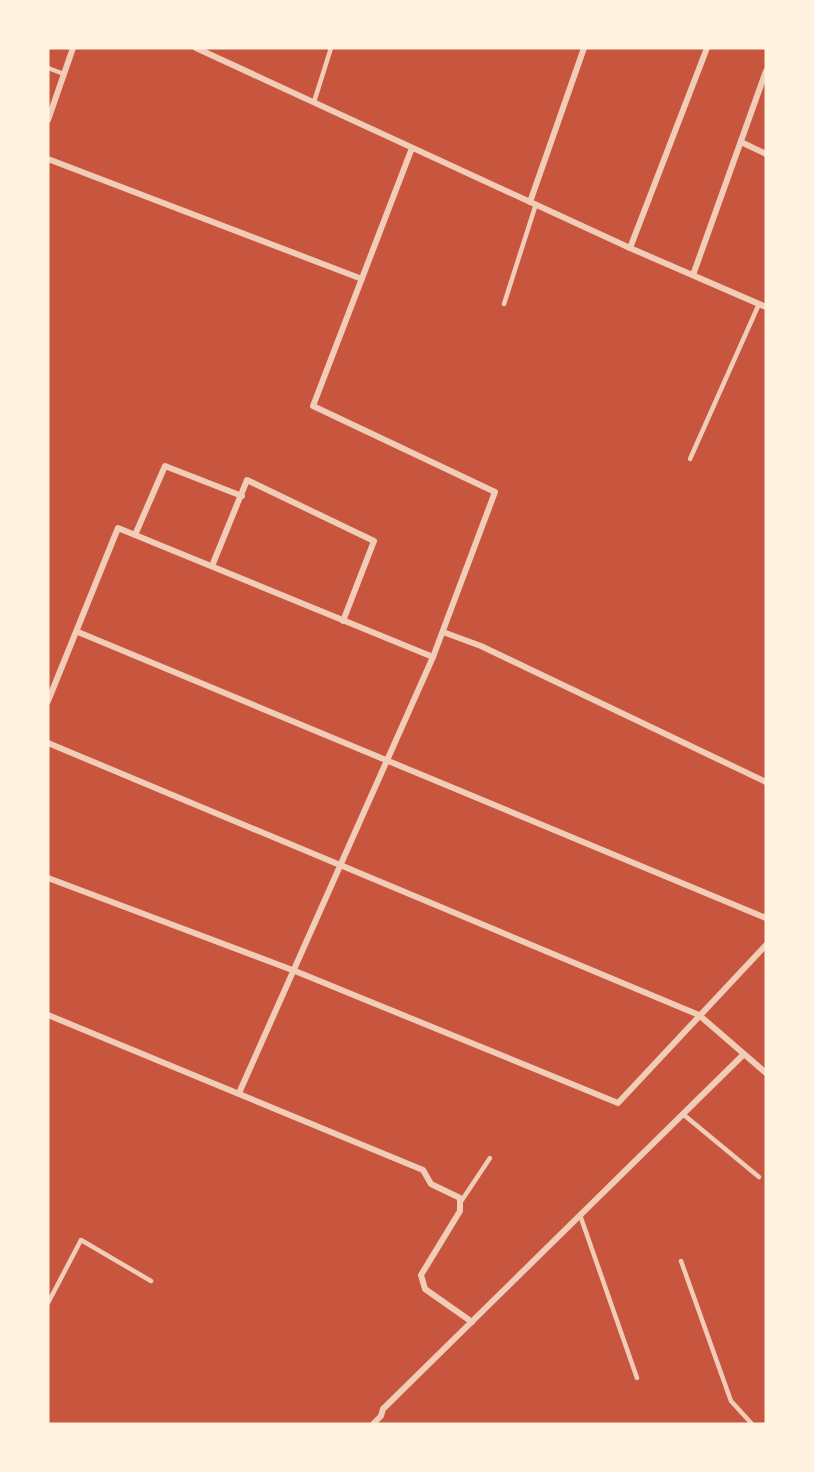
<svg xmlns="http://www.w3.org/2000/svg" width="814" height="1472" font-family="Lato,sans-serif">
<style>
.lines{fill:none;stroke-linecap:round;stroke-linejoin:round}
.service{stroke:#f1ccb7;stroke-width:4.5}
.minor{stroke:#f1ccb7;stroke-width:6}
</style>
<rect width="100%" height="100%" fill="#c8553d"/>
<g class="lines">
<g class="service">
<path d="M48,68L64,74"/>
<path d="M314,102L331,48"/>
<path d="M504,304L536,204"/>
<path d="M690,459L759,304"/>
<path d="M684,1115L759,1177"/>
<path d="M460,1203L490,1158"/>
<path d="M580,1215L637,1378"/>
<path d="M681,1261L731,1401L752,1424"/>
<path d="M48,1303L81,1240L151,1281"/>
</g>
<g class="minor">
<path d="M196,48L630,248L766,307"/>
<path d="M48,120L73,48"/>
<path d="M741,142L766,154"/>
<path d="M48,159L362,279"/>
<path d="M530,202L584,48"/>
<path d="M630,248L707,48"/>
<path d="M693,275L766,71"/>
<path d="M135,535L165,466L242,496"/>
<path d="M212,566L247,480L374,541L343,621"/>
<path d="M78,632L766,918"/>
<path d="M443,632L481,646L766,782"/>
<path d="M48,701L118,528L433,657"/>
<path d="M48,743L699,1015L766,1073"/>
<path d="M48,878L295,971L618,1103L766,945"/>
<path d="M48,1015L423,1170L431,1184L460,1198V1211L421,1275L425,1289L472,1322"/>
<path d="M239,1093L433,657L495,492L313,406L412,148"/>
<path d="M373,1424L381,1416L383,1409L743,1055"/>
</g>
</g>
<rect width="814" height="1472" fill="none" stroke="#fff3e0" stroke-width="99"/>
</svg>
